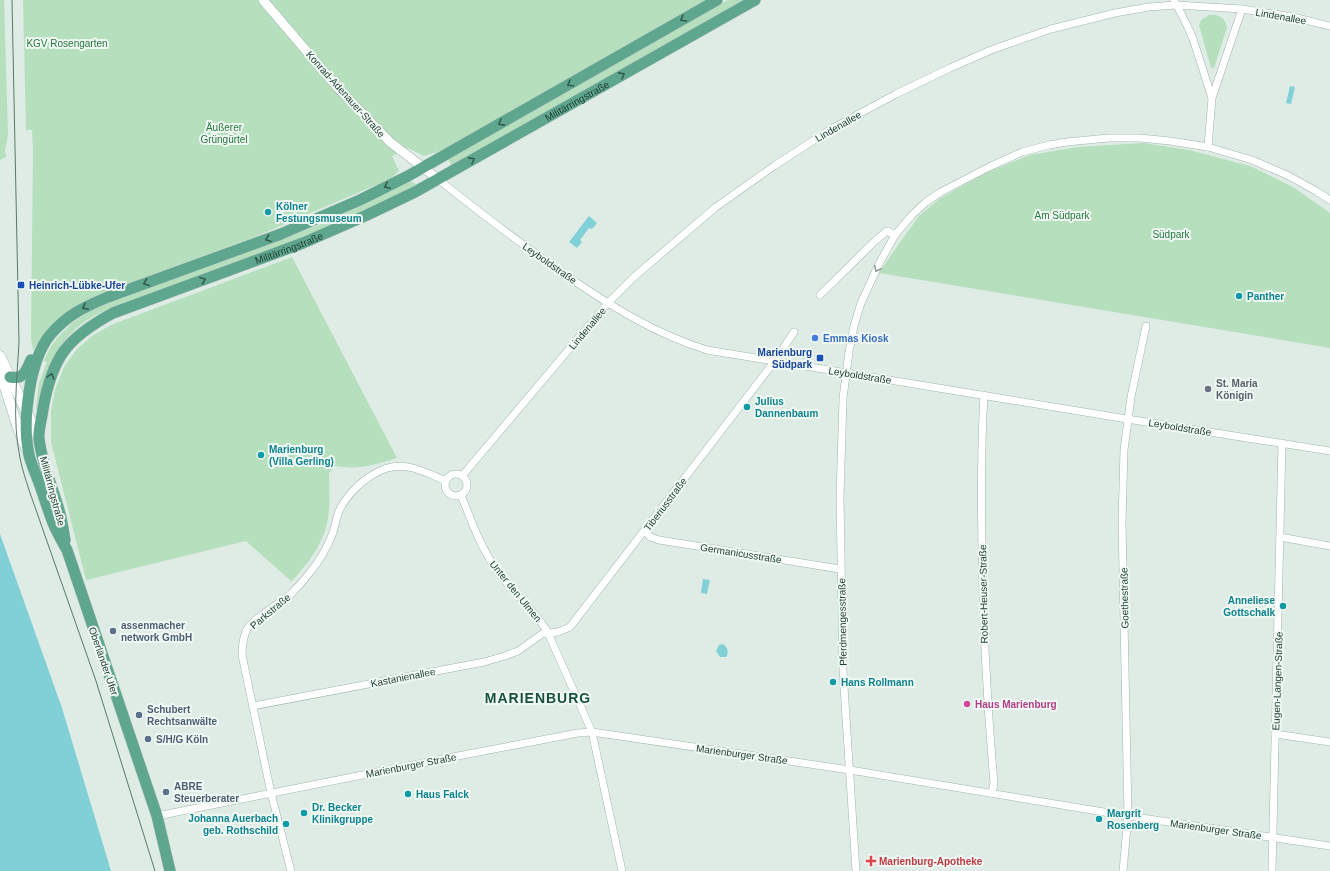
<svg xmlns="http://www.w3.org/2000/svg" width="1330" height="871" font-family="Helvetica,sans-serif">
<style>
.green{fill:#b5dfbd}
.water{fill:#81d0d7}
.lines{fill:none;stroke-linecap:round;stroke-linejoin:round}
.minor-casing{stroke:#a1b4ac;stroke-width:8}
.tertiary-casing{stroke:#a1b4ac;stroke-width:10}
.secondary-casing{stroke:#9cb9ac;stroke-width:11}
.primary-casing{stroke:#c0c9c6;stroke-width:12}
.minor{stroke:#fff;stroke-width:7}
.tertiary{stroke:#fff;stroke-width:9}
.secondary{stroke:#fff;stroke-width:10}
.primary{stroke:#5fa68e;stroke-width:11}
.tram{stroke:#58796e;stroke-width:1}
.oneway{stroke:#325c4e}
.oneway2{stroke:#8e9e98}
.culture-dot{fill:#0f9aa8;stroke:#f0f8f3;stroke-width:1.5}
.transit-dot{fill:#1a4fb4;stroke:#f0f8f3;stroke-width:1.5}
.shop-dot{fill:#3f7fe0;stroke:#f0f8f3;stroke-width:1.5}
.worship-dot{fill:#6b7280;stroke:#f0f8f3;stroke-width:1.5}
.service-dot{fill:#5c6f8a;stroke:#f0f8f3;stroke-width:1.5}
.hotel-dot{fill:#d1479c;stroke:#f0f8f3;stroke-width:1.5}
.health-dot{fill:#e0444e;stroke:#f0f8f3;stroke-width:1.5}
.labels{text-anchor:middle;stroke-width:4;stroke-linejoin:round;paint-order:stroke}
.street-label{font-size:10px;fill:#1e3d32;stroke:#f0f8f3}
.park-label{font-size:10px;fill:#25783e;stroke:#f0f8f3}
.culture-label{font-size:10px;font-weight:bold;fill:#0d838f;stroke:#f0f8f3;text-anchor:start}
.transit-label{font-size:10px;font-weight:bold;fill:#164399;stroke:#f0f8f3;text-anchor:start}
.shop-label{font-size:10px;font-weight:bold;fill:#366cbe;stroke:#f0f8f3;text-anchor:start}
.worship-label{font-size:10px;font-weight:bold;fill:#5b616d;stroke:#f0f8f3;text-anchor:start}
.service-label{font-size:10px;font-weight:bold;fill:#4e5e75;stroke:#f0f8f3;text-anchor:start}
.hotel-label{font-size:10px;font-weight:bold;fill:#b23c85;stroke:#f0f8f3;text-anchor:start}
.health-label{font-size:10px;font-weight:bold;fill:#be3a42;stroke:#f0f8f3;text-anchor:start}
.district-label{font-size:14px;font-weight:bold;letter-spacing:1px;fill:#19513f;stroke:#f0f8f3}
</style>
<rect width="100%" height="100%" fill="#dfece5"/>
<g class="green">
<path d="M0,0H4L8,135L5,151L6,157L0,160Z"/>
<path d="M23,0H705L443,150L424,156L408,148L392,156L399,171L390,179L252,238L97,295C70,308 49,326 33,350L31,338L33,148L32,130H26Z"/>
<path d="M728,0H745L452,166L448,159Z"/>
<path d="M1209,15C1219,14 1225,18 1227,27L1214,68H1211L1199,25L1201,20Z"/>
<path d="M1143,143L1189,150L1250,166L1293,187L1330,213V348L879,273L898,245L919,216L939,199L985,173L1030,155L1077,147Z"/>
<path d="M410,181L418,185L333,225L266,252L100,313C94,316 88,319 83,323C55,344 42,376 38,410L36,409L39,383L47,362L44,361L50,348L58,337L71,324L88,312L114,300L264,246L319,225L363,205Z"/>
<path d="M292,257L397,458C374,465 359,470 335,466L329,473C329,485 330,498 329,510C327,539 311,560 293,580L291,581L246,541L86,580L51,442V411L55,390L64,367L77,349L92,336L111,325Z"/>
</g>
<g class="water">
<path d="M1290,86L1295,87L1291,104L1286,103Z"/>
<path d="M589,216L597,223L592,229L589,228L580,240L582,242L577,248L569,242Z"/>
<path d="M0,534L62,708L111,871H0Z"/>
<path d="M703,579L710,580L707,594L701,593Z"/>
<path d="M723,644C728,648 729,652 726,657H720L716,651L719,645Z"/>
</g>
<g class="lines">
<defs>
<g id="minor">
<path d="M1174,0L1186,23L1193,39L1212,98L1208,147"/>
<path d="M1212,98L1242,9"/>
<path d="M438,179C480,213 523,245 567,276C611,306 655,334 707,350L1127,419L1330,451"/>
<path d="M820,295L876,240L887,231L895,235"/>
<path d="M984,395C981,446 981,496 982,547C983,626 987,704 994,783L992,793"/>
<circle cx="456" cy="485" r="11"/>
<path d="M462,476L608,303L635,276L716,207L774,166L831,129L896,94L950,68L991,50L1051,29L1115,13L1149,7L1176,5L1242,9L1293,17L1330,26"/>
<path d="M461,495C471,520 480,546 496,569C512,592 534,609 548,633L592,732L622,871"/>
<path d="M645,531L650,537L659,540L840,569"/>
<path d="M1280,537L1330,546"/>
<path d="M253,706L484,662L505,656L518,651L542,634L558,632L570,627L774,362L794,332"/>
<path d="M1275,734L1330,742"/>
<path d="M157,816L458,756L578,733L592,732L850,770L1128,816L1330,846"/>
<path d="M291,871L271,793L242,655C242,647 243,639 246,631C253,618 279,604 291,594C298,587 305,579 311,571C320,560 327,548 332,535C335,527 336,519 339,511C346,496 360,482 374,474C400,458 421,470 446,481"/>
<path d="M856,871L843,671L840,498L843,398L849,352L854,326L861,303L879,264L895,235L912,215L926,202L941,192L989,167L1022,152L1049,145L1067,142L1108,138H1140L1170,141L1208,147L1252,160L1289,176L1316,191L1330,200"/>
<path d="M1123,871L1128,816L1122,522L1124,450L1131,397L1146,326"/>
<path d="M1272,871L1282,443"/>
</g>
<path id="tertiary" d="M263,0L338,88L390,142L438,179"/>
<g id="secondary">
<path d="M0,356L39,438"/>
<path d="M0,372L17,425L26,448"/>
</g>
<g id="primary">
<path d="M10,377C24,380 26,371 31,360"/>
<path id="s1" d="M65,540C63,530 62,520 59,510C52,486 42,464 39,439C38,430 42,418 43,409C52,357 67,338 113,313L303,243L367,215L415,192L755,0"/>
<path d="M170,871L157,816L67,550C62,541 57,533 53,523C48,510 44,497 39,483C36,474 31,464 29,455C22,422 29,361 50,335C67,315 84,307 108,297L281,234L360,200L408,176L717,0"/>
</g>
</defs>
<use href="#minor" class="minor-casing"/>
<use href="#tertiary" class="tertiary-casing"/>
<use href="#secondary" class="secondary-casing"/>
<use href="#primary" class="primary-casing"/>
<use href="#minor" class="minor"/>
<use href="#tertiary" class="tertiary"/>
<use href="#secondary" class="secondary"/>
<use href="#primary" class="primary"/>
<path class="tram" d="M12,0L19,342C17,380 12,420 20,458C22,469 26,480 29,490L96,681L155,871"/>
</g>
<defs><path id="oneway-chevron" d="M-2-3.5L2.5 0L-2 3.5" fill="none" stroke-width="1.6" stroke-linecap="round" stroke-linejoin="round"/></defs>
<g class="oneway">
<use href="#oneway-chevron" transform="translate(683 19) rotate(150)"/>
<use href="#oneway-chevron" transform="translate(622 75) rotate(-29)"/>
<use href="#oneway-chevron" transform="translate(570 84) rotate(150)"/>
<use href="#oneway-chevron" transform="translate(501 123) rotate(151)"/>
<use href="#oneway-chevron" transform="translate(472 160) rotate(-29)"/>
<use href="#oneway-chevron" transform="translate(387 186) rotate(153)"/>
<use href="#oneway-chevron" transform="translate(268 239) rotate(160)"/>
<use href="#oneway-chevron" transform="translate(203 280) rotate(-20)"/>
<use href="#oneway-chevron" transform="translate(146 283) rotate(160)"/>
<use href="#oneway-chevron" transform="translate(85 307) rotate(154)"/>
<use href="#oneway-chevron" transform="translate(51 376) rotate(-73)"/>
</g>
<use class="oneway2" href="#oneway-chevron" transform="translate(877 269) rotate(116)"/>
<g class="culture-dot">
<circle cx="268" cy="212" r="4"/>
<circle cx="1239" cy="296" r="4"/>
<circle cx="747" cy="407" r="4"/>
<circle cx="261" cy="455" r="4"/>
<circle cx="1283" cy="606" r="4"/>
<circle cx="833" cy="682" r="4"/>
<circle cx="408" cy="794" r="4"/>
<circle cx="304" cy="813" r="4"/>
<circle cx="1099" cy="819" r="4"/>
<circle cx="286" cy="824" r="4"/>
</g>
<g class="transit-dot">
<rect x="17" y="281" width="8" height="8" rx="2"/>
<rect x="816" y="354" width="8" height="8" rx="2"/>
</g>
<circle class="shop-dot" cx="815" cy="338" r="4"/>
<circle class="worship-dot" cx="1208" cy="389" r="4"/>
<g class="service-dot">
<circle cx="113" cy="631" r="4"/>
<circle cx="139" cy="715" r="4"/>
<circle cx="148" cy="739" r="4"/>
<circle cx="166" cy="792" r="4"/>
</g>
<circle class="hotel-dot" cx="967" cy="704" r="4"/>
<path class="health-dot" d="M869 855h4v4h4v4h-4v4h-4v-4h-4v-4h4z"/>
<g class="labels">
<g class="street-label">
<text transform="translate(1281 16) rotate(10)" y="4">Lindenallee</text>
<text transform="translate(346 94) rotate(48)" y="4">Konrad-Adenauer-Straße</text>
<text dy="4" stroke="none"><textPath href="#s1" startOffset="771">Militärringstraße</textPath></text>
<text transform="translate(838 126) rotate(-30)" y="4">Lindenallee</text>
<text dy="4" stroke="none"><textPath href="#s1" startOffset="447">Militärringstraße</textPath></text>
<text transform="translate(550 263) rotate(35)" y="4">Leyboldstraße</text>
<text transform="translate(587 328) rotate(-50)" y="4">Lindenallee</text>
<text transform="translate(860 375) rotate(9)" y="4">Leyboldstraße</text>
<text transform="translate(1180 427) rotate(9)" y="4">Leyboldstraße</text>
<text transform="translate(53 491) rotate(75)" y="4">Militärringstraße</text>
<text transform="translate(665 504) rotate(-53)" y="4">Tiberiusstraße</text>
<text transform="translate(741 553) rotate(9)" y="4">Germanicusstraße</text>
<text transform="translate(516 591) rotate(51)" y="4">Unter den Ulmen</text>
<text transform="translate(983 594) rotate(-91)" y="4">Robert-Heuser-Straße</text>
<text transform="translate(1124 598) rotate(-91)" y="4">Goethestraße</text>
<text transform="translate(270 611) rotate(-40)" y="4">Parkstraße</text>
<text transform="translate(842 622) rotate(-91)" y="4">Pferdmengesstraße</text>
<text transform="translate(104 661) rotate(71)" y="4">Oberländer Ufer</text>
<text transform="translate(403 677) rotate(-11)" y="4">Kastanienallee</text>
<text transform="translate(1277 681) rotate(-88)" y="4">Eugen-Langen-Straße</text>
<text transform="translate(742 754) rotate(8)" y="4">Marienburger Straße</text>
<text transform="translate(411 765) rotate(-11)" y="4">Marienburger Straße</text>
<text transform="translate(1216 829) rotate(8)" y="4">Marienburger Straße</text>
</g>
<g class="park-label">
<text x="67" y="47">KGV Rosengarten</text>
<text x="224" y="131">Äußerer<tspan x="224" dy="12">Grüngürtel</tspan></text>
<text x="1062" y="219">Am Südpark</text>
<text x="1171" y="238">Südpark</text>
</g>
<g class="culture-label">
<text x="276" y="210">Kölner<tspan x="276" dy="12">Festungsmuseum</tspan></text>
<text x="1247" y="300">Panther</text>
<text x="755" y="405">Julius<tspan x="755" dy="12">Dannenbaum</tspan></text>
<text x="269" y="453">Marienburg<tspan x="269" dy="12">(Villa Gerling)</tspan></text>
<text x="1275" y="604" text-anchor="end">Anneliese<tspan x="1275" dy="12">Gottschalk</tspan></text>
<text x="841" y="686">Hans Rollmann</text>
<text x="416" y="798">Haus Falck</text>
<text x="312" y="811">Dr. Becker<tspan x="312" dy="12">Klinikgruppe</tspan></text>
<text x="1107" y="817">Margrit<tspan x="1107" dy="12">Rosenberg</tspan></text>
<text x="278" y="822" text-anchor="end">Johanna Auerbach<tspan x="278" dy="12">geb. Rothschild</tspan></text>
</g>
<g class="transit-label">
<text x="29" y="289">Heinrich-Lübke-Ufer</text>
<text x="812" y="356" text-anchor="end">Marienburg<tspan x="812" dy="12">Südpark</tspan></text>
</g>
<g class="shop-label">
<text x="823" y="342">Emmas Kiosk</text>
</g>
<g class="worship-label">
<text x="1216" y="387">St. Maria<tspan x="1216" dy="12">Königin</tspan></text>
</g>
<g class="service-label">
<text x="121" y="629">assenmacher<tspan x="121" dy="12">network GmbH</tspan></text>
<text x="147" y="713">Schubert<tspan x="147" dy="12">Rechtsanwälte</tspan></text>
<text x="156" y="743">S/H/G Köln</text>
<text x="174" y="790">ABRE<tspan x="174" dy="12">Steuerberater</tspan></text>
</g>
<g class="hotel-label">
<text x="975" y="708">Haus Marienburg</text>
</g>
<g class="health-label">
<text x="879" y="865">Marienburg-Apotheke</text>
</g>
<g class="district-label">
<text x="538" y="703">MARIENBURG</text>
</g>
</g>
</svg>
